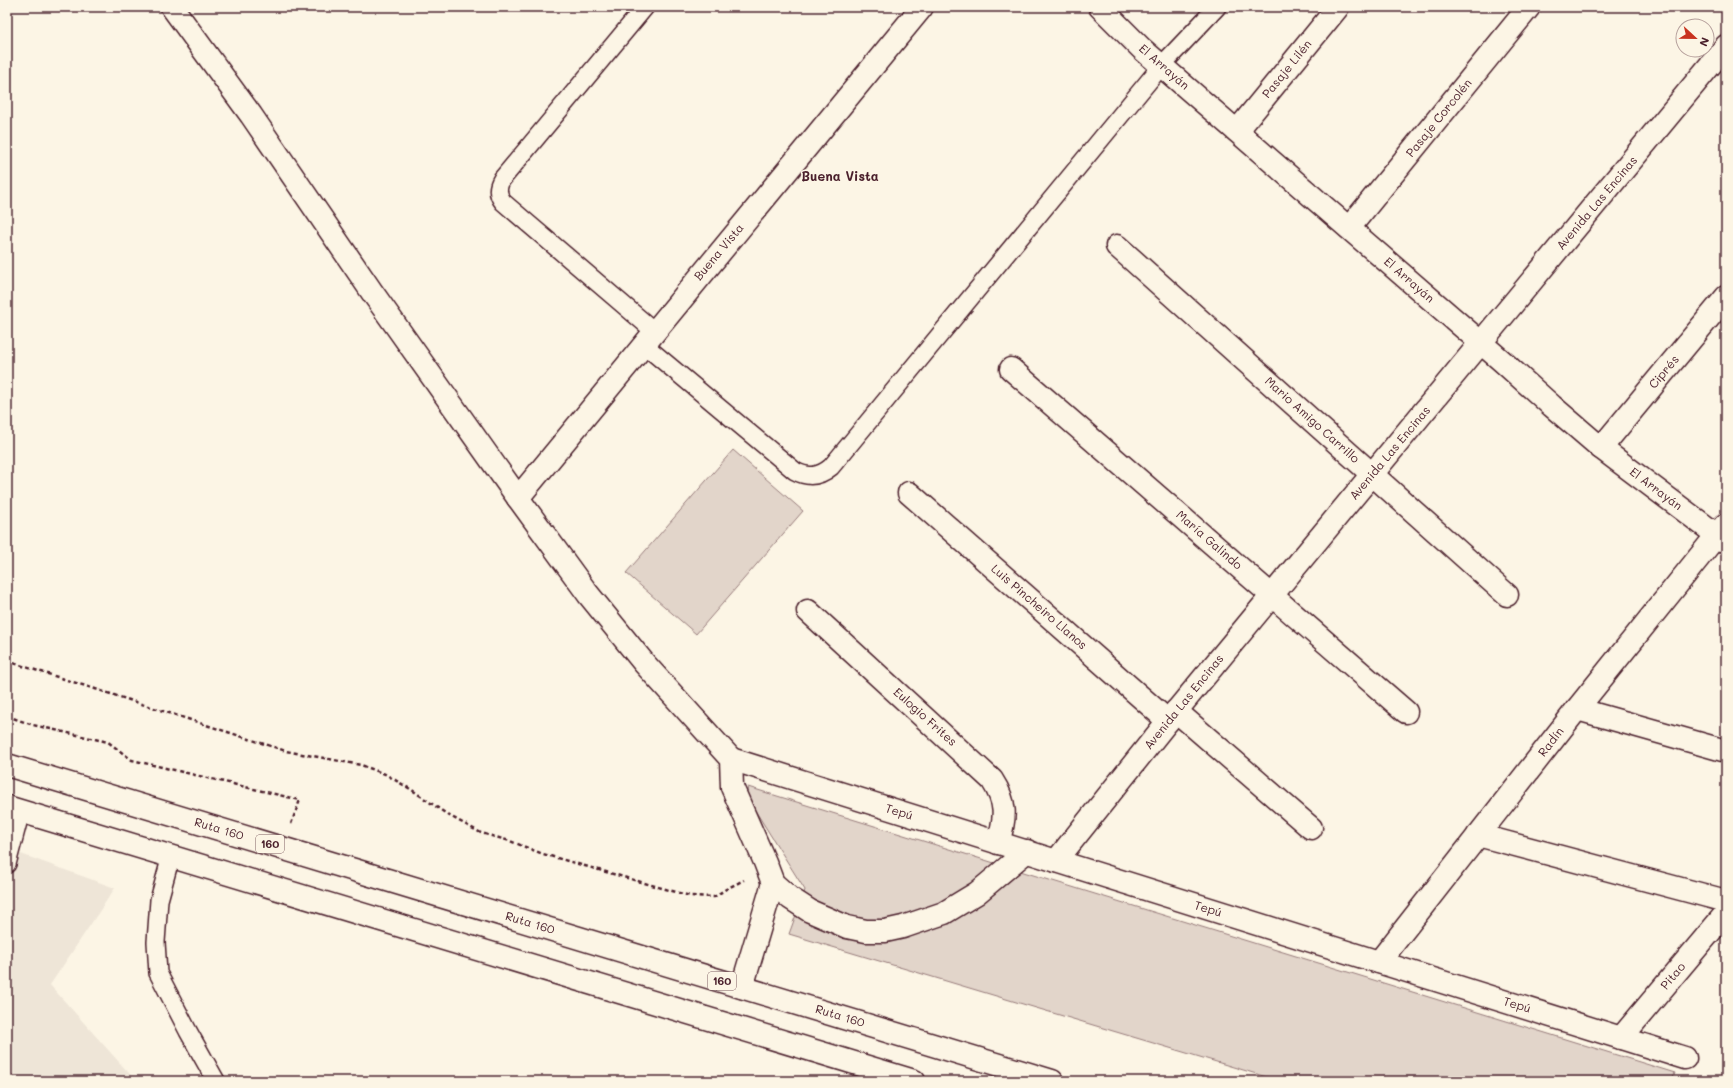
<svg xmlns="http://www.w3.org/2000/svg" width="1733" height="1088" font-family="Mali,sans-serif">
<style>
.built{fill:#eee5d7}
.green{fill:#e2d5ca;stroke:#967a7a}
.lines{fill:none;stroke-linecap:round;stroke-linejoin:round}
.service-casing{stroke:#4a1f2b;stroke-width:20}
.minor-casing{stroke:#4a1f2b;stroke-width:25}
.motorway-casing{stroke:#4a1f2b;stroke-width:25}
.path{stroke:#4a1f2b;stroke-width:2.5;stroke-dasharray:4 3;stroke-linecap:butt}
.service{stroke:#fcf5e5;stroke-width:17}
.minor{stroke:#fcf5e5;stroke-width:22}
.motorway{stroke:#fcf5e5;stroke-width:22}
.labels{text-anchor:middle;stroke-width:3;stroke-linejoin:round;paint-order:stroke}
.shield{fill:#fcf5e5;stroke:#7f5f63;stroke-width:1}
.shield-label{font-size:11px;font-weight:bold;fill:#4a1f2b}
.street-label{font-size:12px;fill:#4a1f2b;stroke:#fcf5e5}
.neighbourhood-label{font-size:13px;font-weight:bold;fill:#4a1f2b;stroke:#fcf5e5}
</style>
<rect width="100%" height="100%" fill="#fcf5e5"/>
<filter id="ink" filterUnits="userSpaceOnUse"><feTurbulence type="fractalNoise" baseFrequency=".025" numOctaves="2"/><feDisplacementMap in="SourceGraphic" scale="8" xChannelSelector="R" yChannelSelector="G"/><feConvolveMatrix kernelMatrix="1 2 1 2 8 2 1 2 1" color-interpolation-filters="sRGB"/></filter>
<g filter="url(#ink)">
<path class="built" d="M7,849L115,888L50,985L136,1081H7Z"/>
<g class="green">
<path d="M733,450L803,511L696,634L626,573Z"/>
<path d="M748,787L1675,1073L1672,1081H1280L789,934L805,890L746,796Z"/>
</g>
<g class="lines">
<defs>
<g id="service">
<path d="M645,7L502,179C497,187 497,194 503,202L654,331"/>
<path d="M643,344L795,471C808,478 819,477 831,467L1162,65L1217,7"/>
<path d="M171,856L159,900L156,942L158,973L188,1031L216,1081"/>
<path d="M7,864L21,811"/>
</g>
<g id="minor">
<path d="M172,7L251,115L372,292L518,498L588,594L644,663L731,759L732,787L765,862L773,883L790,898L810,911L847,927L866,931H885L903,927L944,913L977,893L1027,851"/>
<path d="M1100,7L1142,49L1502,361L1552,406L1601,448L1726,542"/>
<path d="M1237,131L1338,7"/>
<path d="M1349,228L1529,7"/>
<path d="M1117,246L1507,595"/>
<path d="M1011,369L1406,712"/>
<path d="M1601,448L1726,297"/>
<path d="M909,493L1168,721"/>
<path d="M518,498L922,7"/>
<path d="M808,611L992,780C1007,803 1006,817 998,843"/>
<path d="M1577,709L1726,751"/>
<path d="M1176,711L1311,828"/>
<path d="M731,759L1685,1058"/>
<path d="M1478,835L1726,901"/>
<path d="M1056,861L1168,721L1726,46"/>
<path d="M1379,962L1577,709L1725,525"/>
<path d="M742,987L773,883"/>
<path d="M1621,1038L1726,913"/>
</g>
<g id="motorway">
<path d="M7,765L1052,1081"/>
<path d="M7,807L914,1081"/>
</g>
</defs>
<use href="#service" class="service-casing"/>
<use href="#minor" class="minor-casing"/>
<use href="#motorway" class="motorway-casing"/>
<g class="path">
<path d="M7,661L114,695L286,751L361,765L385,774L412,790L448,815L481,833L510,841L543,854L690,896L714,897L726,889L744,880"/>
<path d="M7,716L33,725L108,742L132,760L300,800L291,824"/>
</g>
<use href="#service" class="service"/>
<use href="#minor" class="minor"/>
<use href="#motorway" class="motorway"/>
</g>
</g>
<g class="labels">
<g class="shield">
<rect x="256" y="835" width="28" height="18" rx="3"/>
<rect x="708" y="972" width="28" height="18" rx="3"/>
</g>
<g class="shield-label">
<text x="270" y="848">160</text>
<text x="722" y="985">160</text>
</g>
<g class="street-label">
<text transform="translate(1164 67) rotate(41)" y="4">El Arrayán</text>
<text transform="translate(1287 69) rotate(-51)" y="4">Pasaje Lilén</text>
<text transform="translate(1439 118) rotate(-51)" y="4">Pasaje Corcolén</text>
<text transform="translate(1597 203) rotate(-50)" y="4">Avenida Las Encinas</text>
<text transform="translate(719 252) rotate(-50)" y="4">Buena Vista</text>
<text transform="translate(1409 280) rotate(41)" y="4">El Arrayán</text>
<text transform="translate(1664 372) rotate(-50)" y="4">Ciprés</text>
<text transform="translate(1312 420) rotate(42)" y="4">Mario Amigo Carrillo</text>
<text transform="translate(1390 453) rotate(-50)" y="4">Avenida Las Encinas</text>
<text transform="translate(1656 489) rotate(37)" y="4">El Arrayán</text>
<text transform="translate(1209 540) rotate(41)" y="4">María Galindo</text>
<text transform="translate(1039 607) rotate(41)" y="4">Luis Pincheiro Llanos</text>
<text transform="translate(1184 702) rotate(-51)" y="4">Avenida Las Encinas</text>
<text transform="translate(925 717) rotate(42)" y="4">Eulogio Frites</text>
<text transform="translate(1551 742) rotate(-52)" y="4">Radín</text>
<text transform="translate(899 812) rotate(17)" y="4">Tepú</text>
<text transform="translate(219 829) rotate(17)" y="4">Ruta 160</text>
<text transform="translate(1208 909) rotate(17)" y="4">Tepú</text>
<text transform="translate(530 923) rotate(17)" y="4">Ruta 160</text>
<text transform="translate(1673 976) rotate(-50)" y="4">Pitao</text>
<text transform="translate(1517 1005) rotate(17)" y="4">Tepú</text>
<text transform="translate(840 1016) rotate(17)" y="4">Ruta 160</text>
</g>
<g class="neighbourhood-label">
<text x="840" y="181">Buena Vista</text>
</g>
</g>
<rect width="1733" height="1088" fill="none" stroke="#fcf5e5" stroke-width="24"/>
<rect x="12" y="12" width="1709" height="1064" fill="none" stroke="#4a1f2b" stroke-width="1.5" filter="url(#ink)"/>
<g transform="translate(1695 38) rotate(112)"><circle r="19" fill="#fcf5e5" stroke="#b59f9b"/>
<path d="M0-3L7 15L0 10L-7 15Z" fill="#c8321e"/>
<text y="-6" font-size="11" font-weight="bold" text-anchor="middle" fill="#4a1f2b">N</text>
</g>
</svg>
